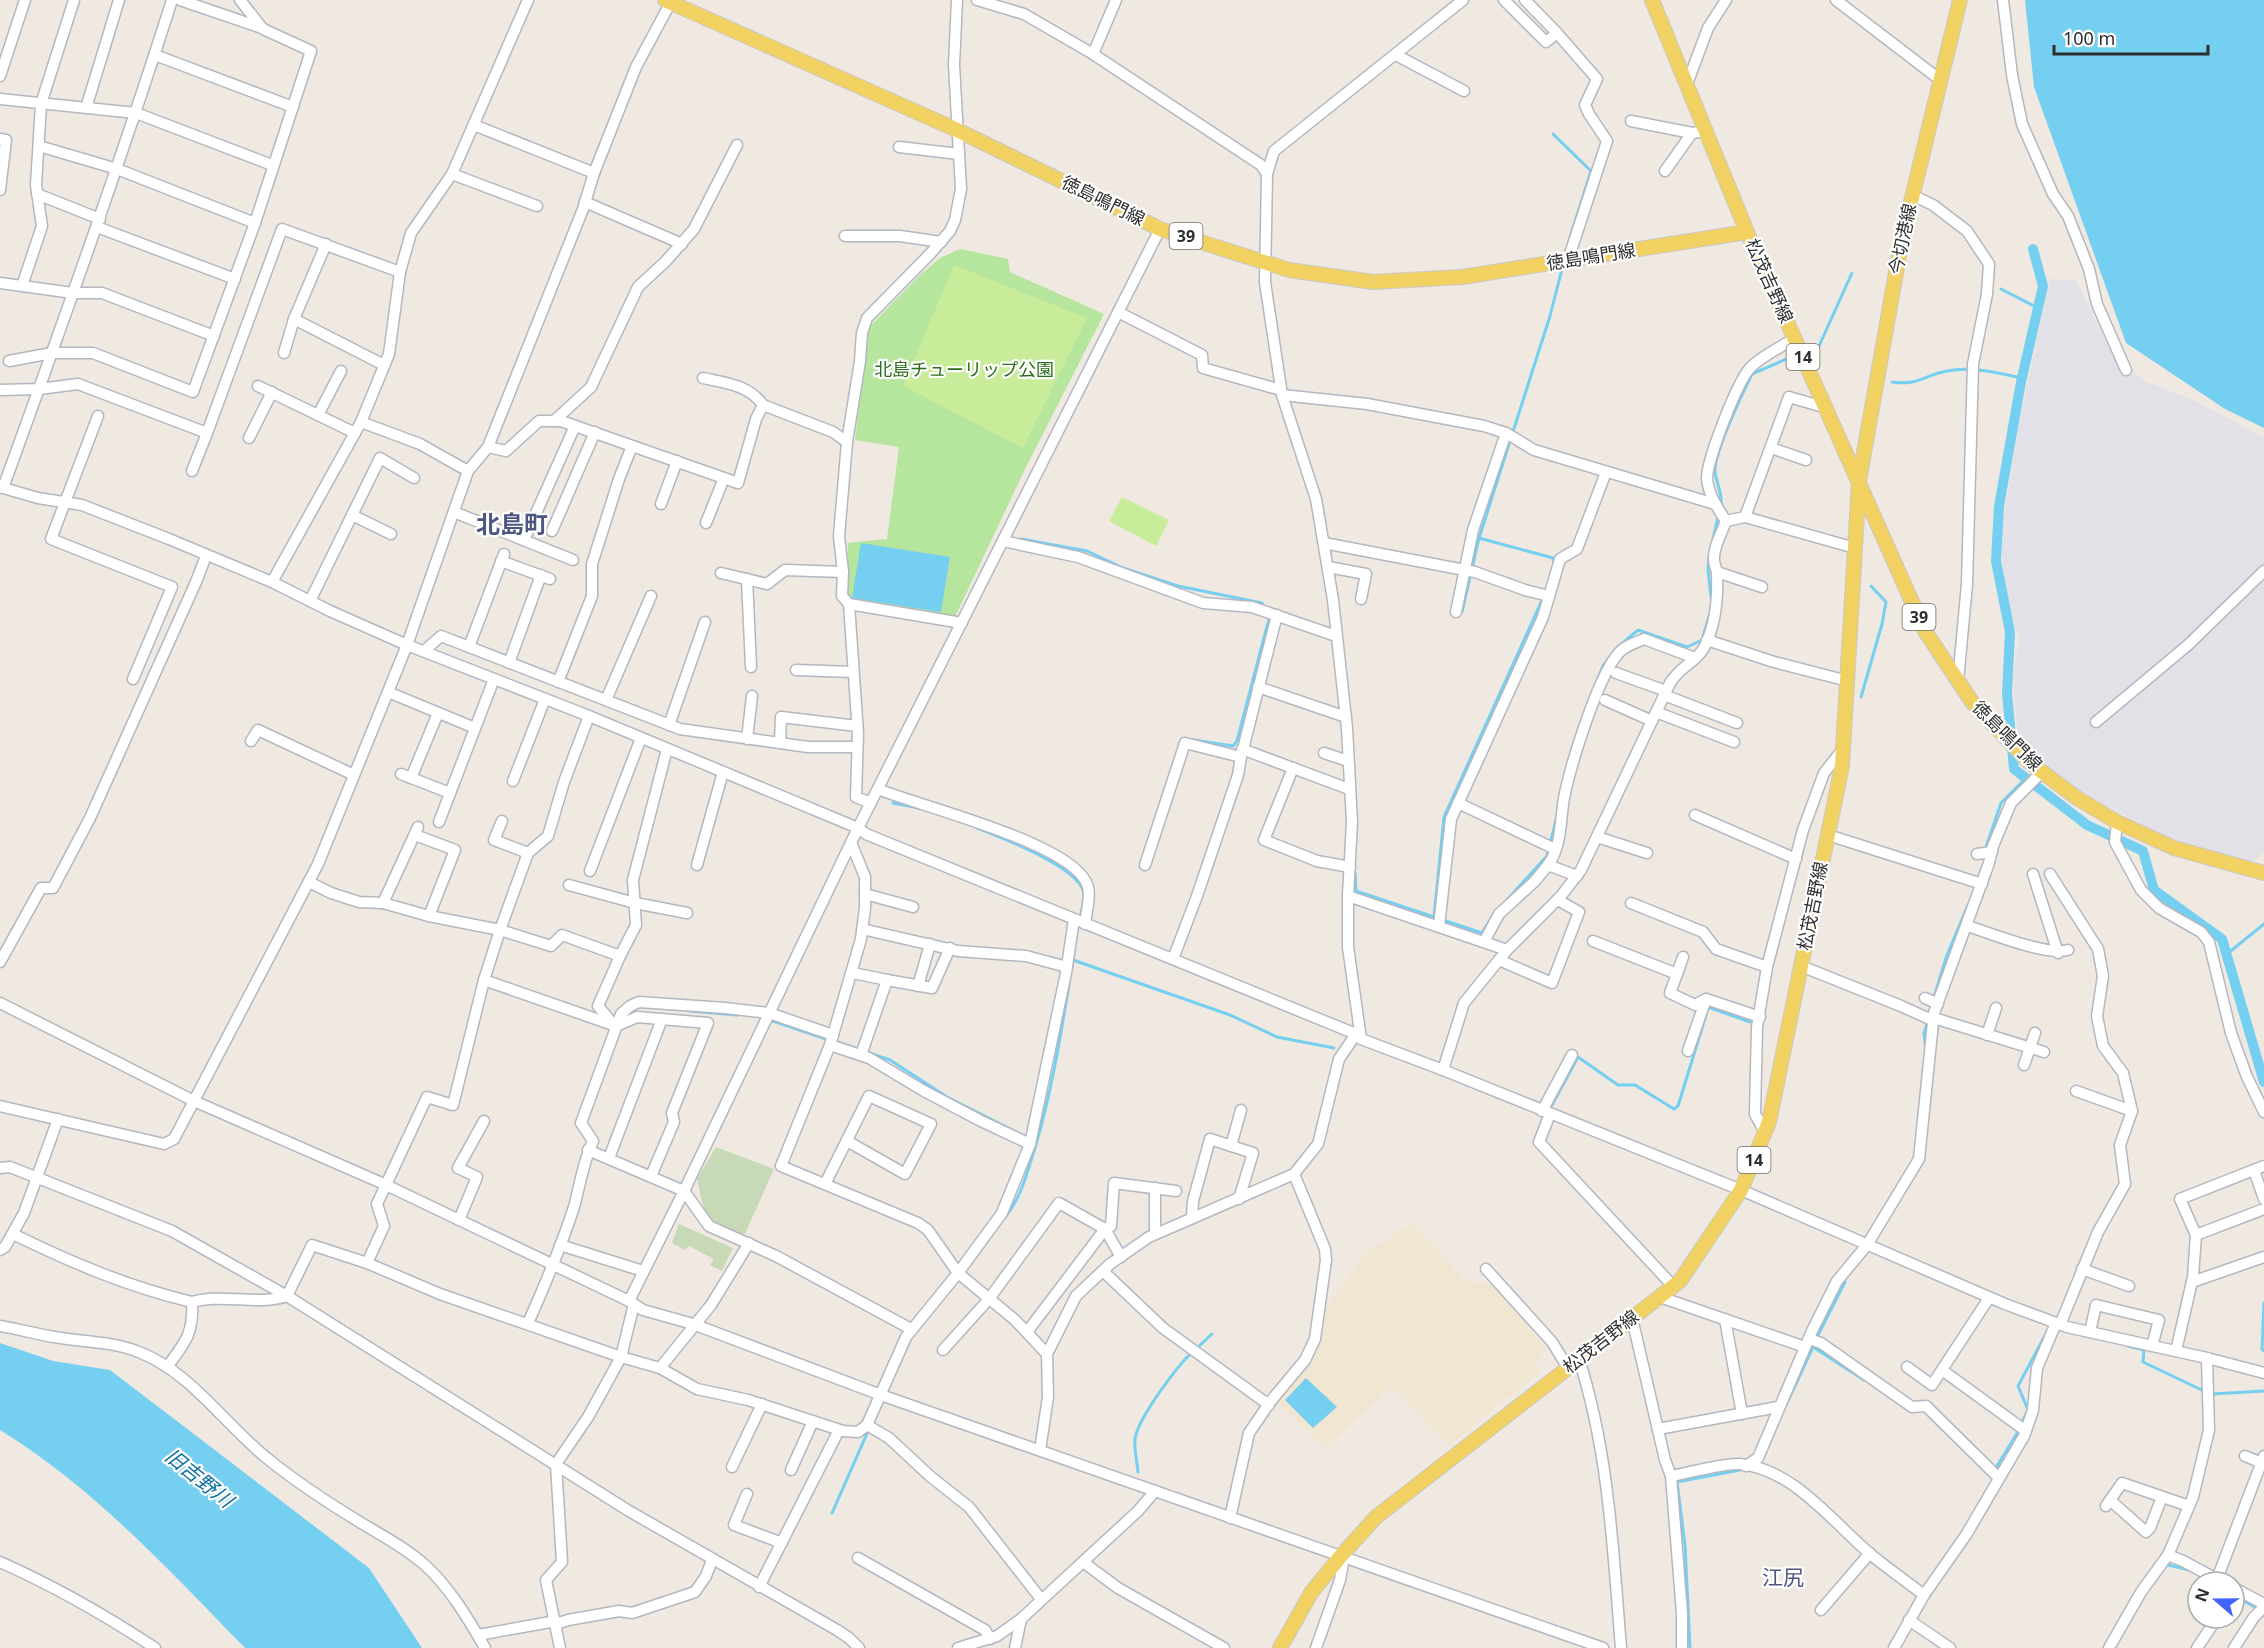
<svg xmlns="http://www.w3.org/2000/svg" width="2264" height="1648" font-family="'Noto Sans','Noto Sans JP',sans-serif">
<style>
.industrial{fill:#e3e1e8}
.education{fill:#f0e6d1}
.green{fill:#b6e59e}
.cemetery{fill:#c8d9b8}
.pitch{fill:#c9ec9a}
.water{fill:#75cff0}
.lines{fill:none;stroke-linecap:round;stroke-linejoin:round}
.stream{stroke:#75cff0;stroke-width:3}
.canal{stroke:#75cff0;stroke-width:10}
.minor-casing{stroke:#b4b7c1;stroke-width:13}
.major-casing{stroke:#c9c9c9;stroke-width:16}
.minor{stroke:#fff;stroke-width:10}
.major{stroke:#f2d163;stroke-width:14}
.labels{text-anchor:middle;stroke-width:4.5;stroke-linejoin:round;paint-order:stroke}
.shield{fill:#fff;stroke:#6d6d6d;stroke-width:1.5}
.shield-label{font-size:16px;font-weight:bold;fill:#2e2e2e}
.street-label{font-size:18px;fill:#2e2e2e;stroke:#fff}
.park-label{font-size:18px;fill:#2c6e1b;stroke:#fff}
.water-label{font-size:20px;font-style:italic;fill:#0d6fa3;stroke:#fff}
.quarter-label{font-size:21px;fill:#4d5680;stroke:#fff}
.district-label{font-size:24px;font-weight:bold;fill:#4d5680;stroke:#fff}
</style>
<rect width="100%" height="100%" fill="#efe9e1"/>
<path class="industrial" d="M2050,279L2076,280L2109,348L2144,381L2193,400L2264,437V852L2252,863L2163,836L2086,795L2048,768L2017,730L2013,677L2019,639L2004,586L2001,534L2019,423Z"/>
<path class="education" d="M1413,1223L1464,1280L1495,1285L1546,1350L1535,1364L1540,1371L1449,1446L1392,1386L1326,1448L1276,1403L1310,1363L1325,1329L1324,1310L1366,1252Z"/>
<path class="green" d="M960,249L1008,259L1010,272L1104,314L1025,469L955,617L847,598L848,543L887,539L899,447L855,440L869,327L920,275L940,258Z"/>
<g class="cemetery">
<path d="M716,1147L774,1169L744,1236C702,1219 707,1222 697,1179Z"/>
<path d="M679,1224L733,1248L722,1271L710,1265L714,1259L689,1246L684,1250L672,1243Z"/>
</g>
<g class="pitch">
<path d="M954,265L1087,318L1023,448L903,386Z"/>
<path d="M1122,497L1169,520L1156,546L1109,521Z"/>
</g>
<g class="water">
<path d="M2025,0H2264V428L2225,409L2126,343L2034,87Z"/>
<path d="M861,543L950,557L941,612L852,598Z"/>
<path d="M0,1343L53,1361L110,1370L369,1568L422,1648H245C169,1570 93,1487 0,1430Z"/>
<path d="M1306,1378L1337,1407L1313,1428L1285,1400Z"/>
</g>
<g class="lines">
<g class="stream">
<path d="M1553,134L1591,171L1569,241"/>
<path d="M2001,289L2038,308"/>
<path d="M1804,352L1819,346L1852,273"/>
<path d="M1892,382C1918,386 1924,375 1947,371C1972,366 1997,373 2022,378"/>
<path d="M1721,507C1723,493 1716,484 1715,471C1714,453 1743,392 1752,374L1798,354"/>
<path d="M1479,538L1553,558L1554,564"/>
<path d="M1021,539L1087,551L1123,568L1178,586L1262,603L1264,609"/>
<path d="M1713,539L1718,517"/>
<path d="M1709,555L1708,570L1712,605"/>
<path d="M1462,612L1479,538L1550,316L1563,265"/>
<path d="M1617,648L1638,630L1687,647L1702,640L1709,617"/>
<path d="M1598,678L1603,666L1609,658"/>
<path d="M1861,697L1882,624L1886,602L1871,586"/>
<path d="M1194,740L1233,746L1237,741L1266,630L1269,620L1267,615"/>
<path d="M893,803L919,808"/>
<path d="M977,828C1002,838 1074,865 1083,890C1086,901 1079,920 1077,932"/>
<path d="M1985,850L2001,803L2026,778"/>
<path d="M1355,873L1356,891L1437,918"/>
<path d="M1506,901L1547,856L1557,816"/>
<path d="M1434,917L1444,817L1543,598"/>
<path d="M1443,920L1482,933L1495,912"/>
<path d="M2227,954L2264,924"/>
<path d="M1072,963L1073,960L1230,1015L1277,1037L1334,1048"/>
<path d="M1934,997L1947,955L1968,905"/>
<path d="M1708,1009V1007L1750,1022"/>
<path d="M690,1011L737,1015"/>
<path d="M770,1020L829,1040"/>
<path d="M835,1041L860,1050"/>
<path d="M1926,1050L1924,1033L1928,1021"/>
<path d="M869,1053L890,1060L947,1097L1022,1135"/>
<path d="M1552,1105L1578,1057L1618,1085H1635L1674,1109L1678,1106L1706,1015"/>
<path d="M1006,1216C1022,1196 1027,1172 1035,1148C1051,1094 1060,1040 1069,984"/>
<path d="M2264,1303L2262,1349L2264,1351"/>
<path d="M1816,1339L1845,1282"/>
<path d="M2128,1346L2144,1350L2143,1362L2206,1392"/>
<path d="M1813,1347L1864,1380"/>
<path d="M1196,1349L1212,1334"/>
<path d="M2212,1394L2264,1391"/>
<path d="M1786,1405L1814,1345"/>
<path d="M2021,1424L2028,1410L2018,1386L2049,1328"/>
<path d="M1994,1471L2019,1430"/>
<path d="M1138,1472C1137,1461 1134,1449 1135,1439C1138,1418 1176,1368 1191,1353"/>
<path d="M832,1513L869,1429"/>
<path d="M2168,1565L2190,1570"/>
<path d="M2234,1595L2258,1609"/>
<path d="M1690,1648L1685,1545L1677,1482L1745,1469"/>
</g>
<path class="canal" d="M2033,249L2043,286L2021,382L1999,506L1996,561L2010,632L2007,693L2014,769L2087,825L2143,851L2154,890L2222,939L2264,1082"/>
<defs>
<g id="minor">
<path d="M180,0L262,28"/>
<path d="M977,0L1024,14L1093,54L1261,165L1267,174"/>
<path d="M1504,0L1546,42L1557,33"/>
<path d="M1525,0L1557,33L1597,79L1585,105L1589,114L1607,141L1568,260"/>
<path d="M1836,0L1939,79"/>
<path d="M2003,0L2012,75L2022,124L2053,194L2068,216L2089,269L2097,304L2126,370"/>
<path d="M1093,54L1116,0"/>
<path d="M155,55L293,107"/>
<path d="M1396,55L1464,91"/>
<path d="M0,76L25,0"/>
<path d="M1687,84L1708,28L1726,0"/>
<path d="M0,99L136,113L272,165"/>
<path d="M86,108L119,0"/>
<path d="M1631,121L1692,133L1706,131"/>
<path d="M474,125L594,173"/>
<path d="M0,139L6,140L0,190"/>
<path d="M39,146L117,169L255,223"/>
<path d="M899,147L959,154"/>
<path d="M1665,171L1692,133"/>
<path d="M452,174L537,206"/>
<path d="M37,194L100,219"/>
<path d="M1912,195L1933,205L1967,231L1989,264L1987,294L1973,364L1967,584L1958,681"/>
<path d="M585,202L682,244"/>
<path d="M97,227L235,279"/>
<path d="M845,236H900L941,242"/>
<path d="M0,283L73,293H102L214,336"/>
<path d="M22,286L42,226L36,185L41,104L74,0"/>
<path d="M1118,312L1202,355L1203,368L1281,390"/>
<path d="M294,319L384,365"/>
<path d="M284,353L294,319L326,244"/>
<path d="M9,361L52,353H93L193,392L255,223L311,51L263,29L240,0"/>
<path d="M703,378C726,383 749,385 763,405"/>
<path d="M258,386L355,433"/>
<path d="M0,390L39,389L78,384L207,433L282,229L400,272"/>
<path d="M1282,395L1367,404L1484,426L1506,433L1534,450L1715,504"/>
<path d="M318,415L341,371"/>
<path d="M98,416L51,539L172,587L133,679"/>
<path d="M554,421L591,387L638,287L666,261L694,229L737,145"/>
<path d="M361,422L420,444L468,471"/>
<path d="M249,438L272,392"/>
<path d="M488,447L506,451L539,421H561L738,483L756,419L763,405L833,432L847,442"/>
<path d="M1771,448L1806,460"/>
<path d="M192,471L207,433"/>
<path d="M0,487L38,498L82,505L169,539L272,582L330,611L407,645L589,716L858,828L866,834L1356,1034L1361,1039L1443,1070L1741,1190L2005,1304L2067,1327L2207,1358L2264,1373"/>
<path d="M3,488C62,326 120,164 172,0"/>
<path d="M661,504L677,461"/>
<path d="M454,512L573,560"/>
<path d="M352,515L391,534"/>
<path d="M1745,517L1789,397L1827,408"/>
<path d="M1726,521C1718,509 1708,494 1707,478C1707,460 1738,378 1752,366C1764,355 1781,347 1795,338"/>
<path d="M1726,521L1745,517L1855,548"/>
<path d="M706,523L724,478"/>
<path d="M552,531L595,432"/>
<path d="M524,540L575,426"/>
<path d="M1003,541L1078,557L1203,603L1252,607L1336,636"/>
<path d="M1324,543L1475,572L1525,590L1549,596"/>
<path d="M501,561L550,579"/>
<path d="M1328,567L1366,574L1361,599"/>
<path d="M1717,572L1762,587"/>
<path d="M721,573L767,584L785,570L843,572"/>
<path d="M747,579L751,667"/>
<path d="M272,582L361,422L389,354L400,272L411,233L452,174L528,0"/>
<path d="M310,601L380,458L414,478"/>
<path d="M849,604L962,623"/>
<path d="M1456,612L1473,530L1506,433"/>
<path d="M1707,640L1774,662L1848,681"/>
<path d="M469,647L504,554"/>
<path d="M424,651L441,636L680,729L808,747H857"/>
<path d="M509,663L541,575"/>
<path d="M796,670L853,672"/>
<path d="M1616,673L1666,691"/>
<path d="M558,682L592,596V564L619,479L632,446"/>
<path d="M1258,687L1346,717"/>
<path d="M388,692L475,728"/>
<path d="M1664,695L1737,723"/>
<path d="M606,700L651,596"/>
<path d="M1605,700L1652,721"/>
<path d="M1656,712L1734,742"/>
<path d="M2096,722L2188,645L2264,571"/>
<path d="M669,725L705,622"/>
<path d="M747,739L752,696"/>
<path d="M251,741L258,730L354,775"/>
<path d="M780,743L781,717L857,726"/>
<path d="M1242,749L1349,789"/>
<path d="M1324,753L1348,761"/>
<path d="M1241,757L1277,615"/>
<path d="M1293,768L1264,840L1317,861L1350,867"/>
<path d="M401,774L450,793"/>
<path d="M411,778L438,713"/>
<path d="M513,781L545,699"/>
<path d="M878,789C918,806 1078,844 1088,887C1091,897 1086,913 1085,924"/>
<path d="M871,803L856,797L858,733L849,604L842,596L843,572L839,536L847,442L860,361L862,333L867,318L930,254L950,231L955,220L961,189L954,65L957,0"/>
<path d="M1458,803L1555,849"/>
<path d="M1695,815L1796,859"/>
<path d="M502,821L494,840L528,853"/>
<path d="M439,822L494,679"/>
<path d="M2117,822L2115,842L2141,890L2159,908L2201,932L2209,942L2231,1033L2247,1077L2264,1112"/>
<path d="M415,835L455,850L429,916"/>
<path d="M1828,835L1982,884"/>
<path d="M1597,837L1647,853"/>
<path d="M852,845L865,877V908L861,939L830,1045L781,1166L918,1223L928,1230L958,1273L1015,1320L1047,1354"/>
<path d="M1977,854L1992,852"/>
<path d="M697,865L723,772"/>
<path d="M1145,865L1185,743L1241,757L1238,775L1197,896L1173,959"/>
<path d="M1548,865C1562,846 1560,821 1564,798C1570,768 1600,666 1623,649C1629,645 1637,642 1644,639L1695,658"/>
<path d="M590,871L641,738"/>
<path d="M2033,874L2058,953"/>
<path d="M2050,874L2098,949L2103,976L2097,1016L2103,1046L2123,1073L2132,1111L2120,1145L2125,1184L2098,1232L2060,1325"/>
<path d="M309,882L331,893L359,902L383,903L429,916L500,930L551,946L562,935L620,956"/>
<path d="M569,885L635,903L687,913"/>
<path d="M865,894L913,907"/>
<path d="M1348,896L1507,950"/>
<path d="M383,903L418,827"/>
<path d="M1631,903L1703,932L1716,949L1767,967"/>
<path d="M1439,926L1451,819L1543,617L1560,559L1577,549L1606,472"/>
<path d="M1967,926C1991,933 2045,956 2068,950"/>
<path d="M862,929L958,951L1026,956L1067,967"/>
<path d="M1593,941L1677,974L1670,993L1695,1005L1706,999"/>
<path d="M1484,942L1499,914L1535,881L1548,865L1577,876"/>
<path d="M1499,960L1552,983L1579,912L1558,900"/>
<path d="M0,962L41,888H53L90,818L196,582L206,556"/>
<path d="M1801,966L1901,1006L1934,1021"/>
<path d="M853,973L887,980L861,1055"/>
<path d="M1677,974L1683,957"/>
<path d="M484,980L616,1026L637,1017L708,1023L672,1113L674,1122L651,1176"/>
<path d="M887,980L932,988L950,948"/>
<path d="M918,986L930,944"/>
<path d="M1925,998L1938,1004"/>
<path d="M0,1003L194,1101L384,1184L629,1301L643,1310L693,1324L881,1395L1603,1648"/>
<path d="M1934,1018L2044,1052"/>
<path d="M613,1024L598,1006L620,956L636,925L633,880L667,749"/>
<path d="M1987,1035L1996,1008"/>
<path d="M1361,1039L1348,947V896L1352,822L1347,728L1333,600L1316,499L1282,395L1265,282L1267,174L1274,151L1463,0"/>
<path d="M830,1045L869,1058L924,1091L981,1121L1030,1144"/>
<path d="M1688,1051L1706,999L1760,1017"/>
<path d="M2024,1065L2035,1033"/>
<path d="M1443,1070L1464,1003L1507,950L1561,896L1581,870L1670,683C1679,667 1697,662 1705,646C1715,625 1718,597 1717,574C1717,569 1714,565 1714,560C1713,547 1722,533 1726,521"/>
<path d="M2076,1091L2132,1111"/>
<path d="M0,1106L164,1144L174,1139L318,864L407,645L468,471L488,447L583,209L594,173L636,67L672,0"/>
<path d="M1542,1111L1572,1055"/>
<path d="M1550,1114L1539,1142L1673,1286"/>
<path d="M1765,1132L1755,1114L1757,1027L1767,967L1803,830L1824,773L1843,749"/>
<path d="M1231,1146L1241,1110"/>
<path d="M588,1150L684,1191L709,1226L776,1256L911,1329"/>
<path d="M609,1158L662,1019"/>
<path d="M0,1168L10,1167L172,1231L287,1296L629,1511L837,1630L849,1638L859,1648"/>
<path d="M2254,1170L2264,1199"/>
<path d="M825,1184L869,1096L931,1124L905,1174L847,1141"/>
<path d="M1155,1188V1234"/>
<path d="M1192,1217L1193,1201L1210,1139L1253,1153L1239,1199"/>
<path d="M459,1220L477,1177L458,1168L484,1121"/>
<path d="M13,1234C72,1263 129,1287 192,1302C223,1293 257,1306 287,1296L312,1245L367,1263L440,1294L621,1357L660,1368L697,1389L748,1400L843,1431L858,1432L867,1425L906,1337L958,1273L1002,1213L1030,1144L1066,973L1074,919"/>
<path d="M2196,1235L2264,1209"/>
<path d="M560,1245L643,1271"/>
<path d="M0,1250L5,1247L24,1213L58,1119"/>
<path d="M367,1263L384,1226L377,1204L427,1097L453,1105L484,980L500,930L528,853L548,836L564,782L589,716"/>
<path d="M1486,1269L1552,1342L1568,1368"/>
<path d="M2082,1269L2129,1286"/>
<path d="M1103,1271L1163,1328L1269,1405"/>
<path d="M2192,1282L2264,1257"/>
<path d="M1660,1297L1805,1347"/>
<path d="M629,1301L684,1191L858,828L1160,229"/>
<path d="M1632,1318L1665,1460L1671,1476C1688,1473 1723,1463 1739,1464C1792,1468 1832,1521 1869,1553C1887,1568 1906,1581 1924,1595"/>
<path d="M1725,1319L1742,1414"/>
<path d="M528,1323C545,1285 561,1247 574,1207C580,1185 583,1162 593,1141L581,1123L621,1014L630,1006L639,1002L725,1008L769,1013L833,1035"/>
<path d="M0,1326C18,1329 36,1334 54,1337C82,1342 112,1341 139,1352C192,1373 224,1424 268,1459C296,1482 327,1502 358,1521C381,1535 406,1548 426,1566C450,1588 469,1620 485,1648"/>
<path d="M1027,1332L1105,1229L1111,1226L1114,1183L1176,1191"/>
<path d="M2090,1332L2096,1305L2159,1320L2152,1346"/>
<path d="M1809,1339L1821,1343L1912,1407L1926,1406L1999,1478"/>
<path d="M943,1350L989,1299L1059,1203L1105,1229L1121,1257"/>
<path d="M2176,1351L2193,1277L2196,1235L2180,1199L2264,1166"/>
<path d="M1579,1359C1609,1453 1613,1550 1621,1648"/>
<path d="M167,1367C185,1343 194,1333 192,1302"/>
<path d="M1907,1367L1932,1385L1989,1298"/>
<path d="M660,1368L711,1305L749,1243"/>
<path d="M1942,1370L2026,1431"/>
<path d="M867,1425L889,1438L931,1477L969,1507L1041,1599"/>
<path d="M1658,1429L1778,1407"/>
<path d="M1040,1450L1048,1397L1047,1354L1076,1296L1110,1264L1149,1237L1294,1174L1318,1144L1339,1059L1356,1034"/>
<path d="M2245,1456L2262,1463"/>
<path d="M1746,1466L1758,1458L1812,1331L1837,1281L1867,1245L1919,1159L1934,1013L1989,863L1993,846L2011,803L2042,772"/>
<path d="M732,1467L762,1404"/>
<path d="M791,1470L813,1421"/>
<path d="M1671,1476L1682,1613V1648"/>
<path d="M747,1494L734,1525L782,1543"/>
<path d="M2110,1500L2146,1532L2150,1528L2162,1497"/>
<path d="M2106,1506L2122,1483L2189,1506"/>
<path d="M1230,1518L1249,1433L1270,1402L1305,1360L1315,1339L1326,1260L1325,1249L1294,1174"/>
<path d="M2168,1555L2183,1561L2222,1582"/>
<path d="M858,1558L985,1630L990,1639"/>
<path d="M0,1562C54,1586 105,1615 155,1648"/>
<path d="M1083,1562L1118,1588L1224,1648"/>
<path d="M2217,1579L2264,1456"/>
<path d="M759,1587L839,1430"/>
<path d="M2234,1588L2264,1604"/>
<path d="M1821,1610L1870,1553"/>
<path d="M1909,1620L1950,1648"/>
<path d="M556,1624L568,1620L619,1611L632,1613L695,1592L706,1576L712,1560"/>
<path d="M478,1635L556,1621"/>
<path d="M560,1648L546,1580L562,1562L556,1464L588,1417L621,1357L634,1304"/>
<path d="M958,1648L997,1636L1021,1619L1138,1511L1155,1491"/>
<path d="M1015,1648L1021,1619"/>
<path d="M1316,1648L1340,1580L1344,1558"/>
<path d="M1894,1648L1924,1595L1966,1535L2024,1436L2033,1410L2037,1368L2056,1323"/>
<path d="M2109,1648L2141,1592L2168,1555L2193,1497L2209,1430L2207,1358"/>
<path d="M2197,1648L2217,1618"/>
<path d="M2234,1648L2254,1617L2264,1607"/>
</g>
<g id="major">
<path d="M665,0L957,130L1160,229L1289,270L1373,282L1462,277L1747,232"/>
<path d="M1652,0L1747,232L1925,631L1972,702L2029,762L2077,798L2117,822L2174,848L2264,873"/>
<path d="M1280,1648L1311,1593L1340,1557L1376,1517L1680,1281L1741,1190L1769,1122L1842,766L1859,481L1902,239L1960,0"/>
</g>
</defs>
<use href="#minor" class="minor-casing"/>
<use href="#major" class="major-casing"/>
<use href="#minor" class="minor"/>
<use href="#major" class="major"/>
</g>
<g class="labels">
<g class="shield">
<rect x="1169.5" y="223" width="33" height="26" rx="4.5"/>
<rect x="1786.5" y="344" width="33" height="26" rx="4.5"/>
<rect x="1902.5" y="604" width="33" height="26" rx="4.5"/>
<rect x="1737.5" y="1147" width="33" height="26" rx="4.5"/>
</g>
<g class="shield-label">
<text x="1186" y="242">39</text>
<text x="1803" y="363">14</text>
<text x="1919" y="623">39</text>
<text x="1754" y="1166">14</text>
</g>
<g class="street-label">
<text transform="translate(1103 201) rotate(26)" y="6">徳島鳴門線</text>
<text transform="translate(1903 239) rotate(-78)" y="6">今切港線</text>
<text transform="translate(1591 257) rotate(-9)" y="6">徳島鳴門線</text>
<text transform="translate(1769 281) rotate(66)" y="6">松茂吉野線</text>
<text transform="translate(2007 736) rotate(45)" y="6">徳島鳴門線</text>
<text transform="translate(1813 906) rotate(-79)" y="6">松茂吉野線</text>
<text transform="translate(1601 1342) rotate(-38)" y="6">松茂吉野線</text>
</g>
<g class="park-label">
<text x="964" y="376">北島チューリップ公園</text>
</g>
<g class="water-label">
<text transform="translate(199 1478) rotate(39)" y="7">旧吉野川</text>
</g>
<g class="quarter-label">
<text x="1783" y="1585">江尻</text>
</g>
<g class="district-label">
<text x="512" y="533">北島町</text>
</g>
</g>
<g transform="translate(2216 1600) rotate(290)"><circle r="28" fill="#ffffff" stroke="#ababab" stroke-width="1.5"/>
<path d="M0-4.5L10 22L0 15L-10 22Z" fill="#4264fb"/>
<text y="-9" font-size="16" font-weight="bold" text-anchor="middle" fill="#2e2e2e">N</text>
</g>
<path d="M2054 45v9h154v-9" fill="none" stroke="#2e2e2e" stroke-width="3"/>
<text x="2063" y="45" font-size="18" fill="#2e2e2e" stroke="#ffffff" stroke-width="4.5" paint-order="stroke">100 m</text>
</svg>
